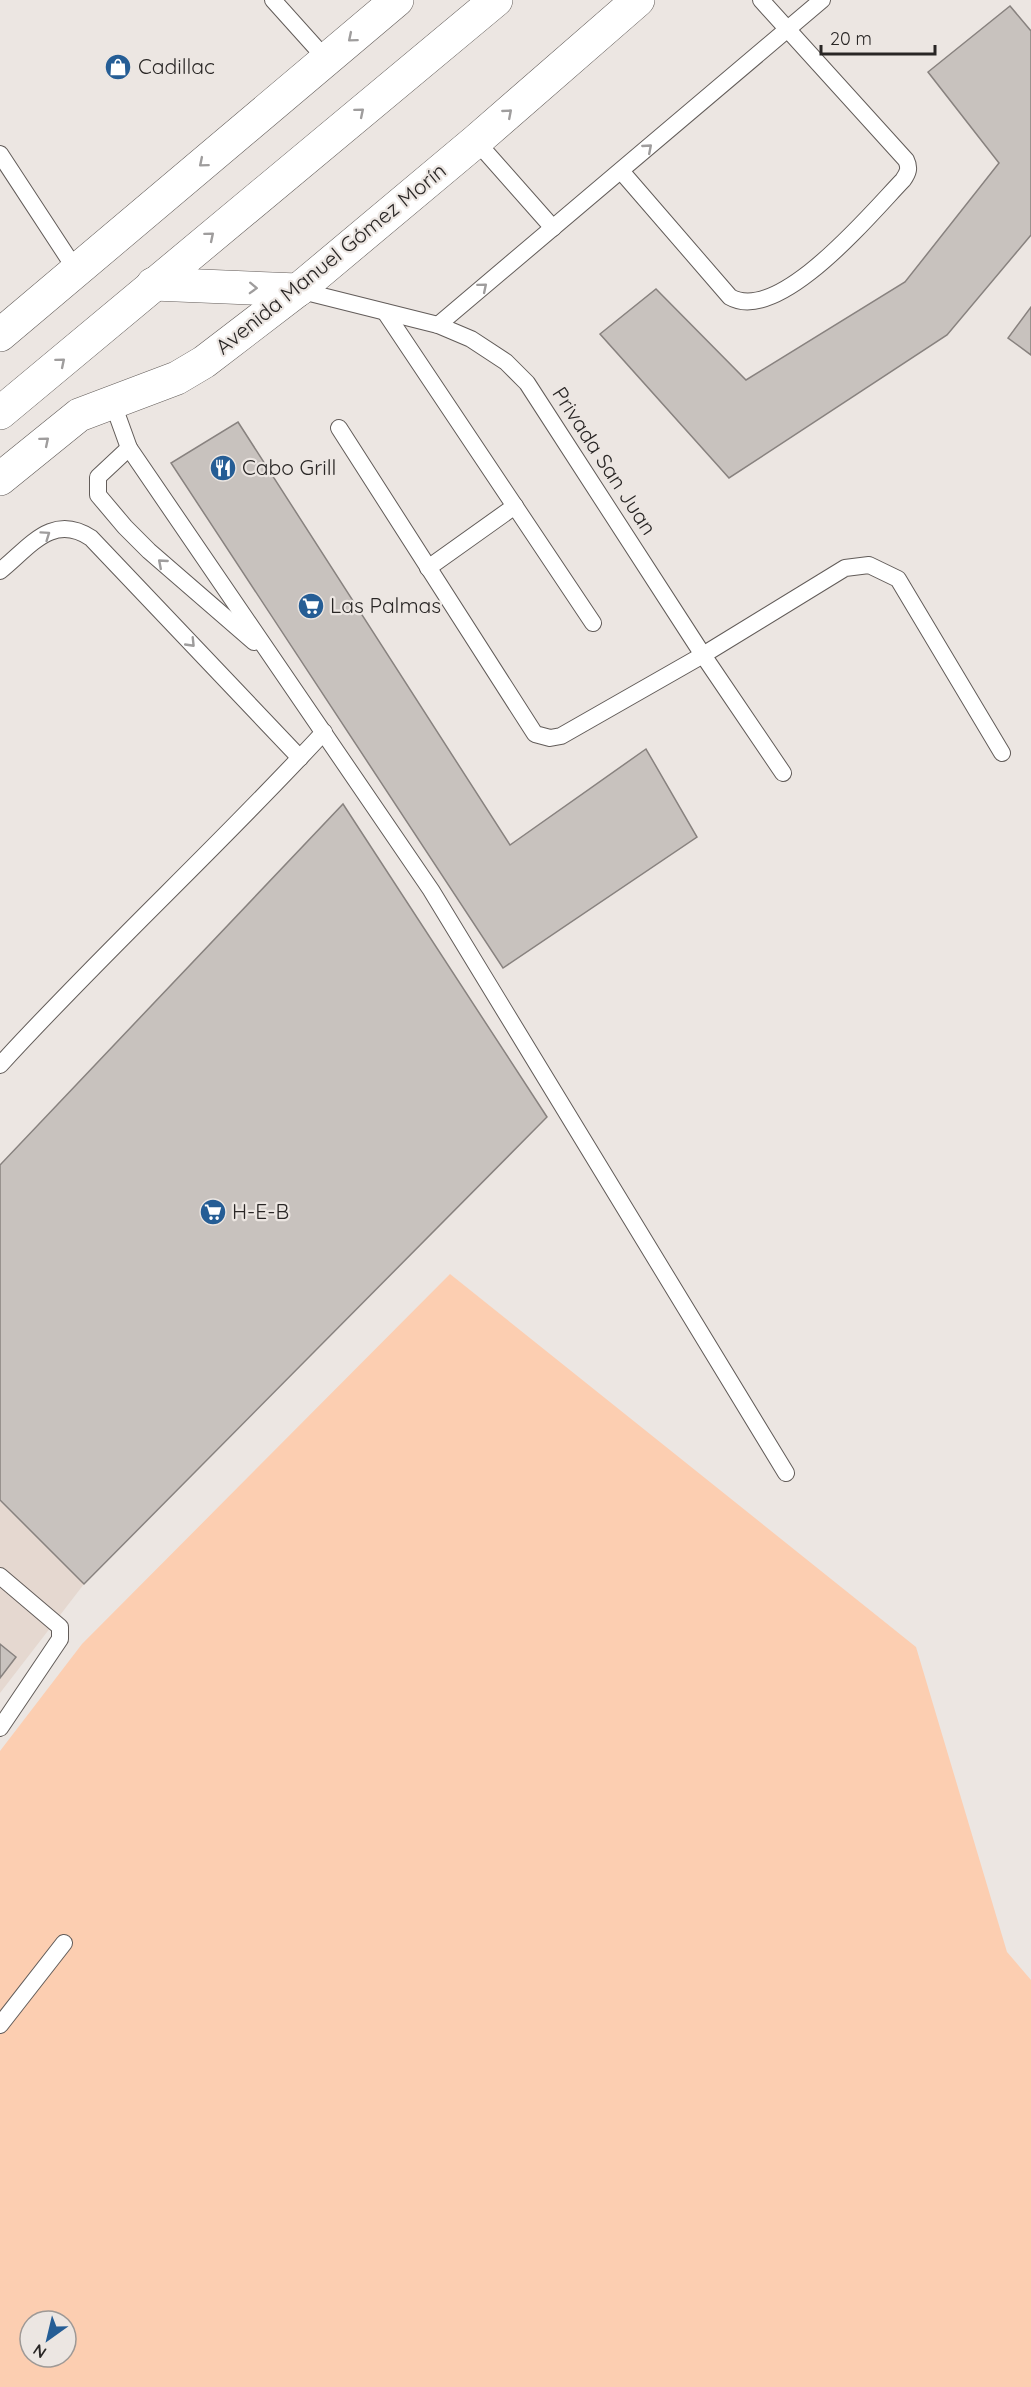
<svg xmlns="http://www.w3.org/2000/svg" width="1031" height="2387" font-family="Quicksand,sans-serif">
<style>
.built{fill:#e5d8d0}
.green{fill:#fcceb1;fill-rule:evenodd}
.building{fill:#c8c2be;stroke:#88827f;stroke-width:1.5}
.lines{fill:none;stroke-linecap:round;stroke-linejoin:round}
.service-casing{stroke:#625c59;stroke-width:18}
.tertiary-casing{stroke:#625c59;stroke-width:34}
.secondary-casing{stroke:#625c59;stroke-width:34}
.service{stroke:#fff;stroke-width:16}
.tertiary{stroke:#fff;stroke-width:33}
.secondary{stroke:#fff;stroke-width:33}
.oneway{stroke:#9f9d9d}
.labels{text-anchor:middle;stroke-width:4.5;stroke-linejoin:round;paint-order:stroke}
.poi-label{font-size:21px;fill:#292625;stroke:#ece6e2;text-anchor:start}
.street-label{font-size:21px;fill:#292625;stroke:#ece6e2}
</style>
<rect width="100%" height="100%" fill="#ece6e2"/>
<path class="built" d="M0,1501L84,1584L0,1693Z"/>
<path class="green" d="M450,1274L916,1647L1007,1952L1031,1980V2387H0V1751L82,1644ZM30,2321H66V2357H30Z"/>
<g class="building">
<path d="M1010,6L1031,31V235L947,335L729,478L600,334L656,289L746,380L905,282L999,163L928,72Z"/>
<path d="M1031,307V355L1008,338Z"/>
<path d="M238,422L510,845L646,749L697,837L503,968L171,463Z"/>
<path d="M343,804L547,1117L84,1584L0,1500V1165Z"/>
<path d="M0,1644L16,1657L0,1678Z"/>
</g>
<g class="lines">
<defs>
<g id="service">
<path d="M273,0L326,59"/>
<path d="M476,141L553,228"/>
<path d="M0,154L76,270"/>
<path d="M621,171L730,297C779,325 871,213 903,180C908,173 910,168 906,160L761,0"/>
<path d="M298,290L438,325L471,339L506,362L527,383L703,655L783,773"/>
<path d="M385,312L593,623"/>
<path d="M438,325L822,0"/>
<path d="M112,401L129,448L431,890L786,1473"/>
<path d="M339,428L535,734L550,738L561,736L703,655L845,568L869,565L898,579L1002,753"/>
<path d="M129,448L98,477V495L125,527L149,551L254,642"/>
<path d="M428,568L515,506"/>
<path d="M0,571C29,548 52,512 91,538L300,758"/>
<path d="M0,1065C104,951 219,846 324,732"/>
<path d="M0,1576L60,1627V1639L0,1728"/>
<path d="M0,2025L64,1943"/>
</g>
<path id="tertiary" d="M0,479L79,415L177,378L204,362L298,290L476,141L638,0"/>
<g id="secondary">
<path d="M153,284L298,290"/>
<path d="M0,335L397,0"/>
<path d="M0,413L496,0"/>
</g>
</defs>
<use href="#service" class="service-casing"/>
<use href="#tertiary" class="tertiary-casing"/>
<use href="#secondary" class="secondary-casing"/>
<use href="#service" class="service"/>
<use href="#tertiary" class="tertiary"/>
<use href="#secondary" class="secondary"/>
</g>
<defs><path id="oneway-chevron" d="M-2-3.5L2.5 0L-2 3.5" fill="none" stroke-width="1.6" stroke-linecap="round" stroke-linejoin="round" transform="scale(1.5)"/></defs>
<g class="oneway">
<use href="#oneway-chevron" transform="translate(352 38) rotate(140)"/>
<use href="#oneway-chevron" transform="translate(360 112) rotate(-40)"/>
<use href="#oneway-chevron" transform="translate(508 113) rotate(-41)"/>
<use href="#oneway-chevron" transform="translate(648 148) rotate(-41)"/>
<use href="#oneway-chevron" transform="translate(203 163) rotate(140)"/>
<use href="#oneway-chevron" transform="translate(210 236) rotate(-40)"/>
<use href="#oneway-chevron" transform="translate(483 287) rotate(-40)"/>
<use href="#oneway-chevron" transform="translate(253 288) rotate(2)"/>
<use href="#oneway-chevron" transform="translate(61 362) rotate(-40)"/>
<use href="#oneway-chevron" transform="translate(45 441) rotate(-40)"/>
<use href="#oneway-chevron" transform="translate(46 535) rotate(-35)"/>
<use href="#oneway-chevron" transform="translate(162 563) rotate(-139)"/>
<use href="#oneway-chevron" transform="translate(191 643) rotate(46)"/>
</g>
<defs>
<symbol id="shop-disc" viewBox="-11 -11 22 22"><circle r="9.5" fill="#255d95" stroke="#ece6e2"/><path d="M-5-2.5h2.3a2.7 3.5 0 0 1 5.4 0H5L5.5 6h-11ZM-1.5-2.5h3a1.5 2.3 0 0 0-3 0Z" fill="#fff"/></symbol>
<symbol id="restaurant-disc" viewBox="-11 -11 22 22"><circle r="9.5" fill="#255d95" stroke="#ece6e2"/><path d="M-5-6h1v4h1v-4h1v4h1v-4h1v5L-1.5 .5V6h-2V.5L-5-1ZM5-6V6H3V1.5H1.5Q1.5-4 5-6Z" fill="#fff"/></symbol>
<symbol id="supermarket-disc" viewBox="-11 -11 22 22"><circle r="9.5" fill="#255d95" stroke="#ece6e2"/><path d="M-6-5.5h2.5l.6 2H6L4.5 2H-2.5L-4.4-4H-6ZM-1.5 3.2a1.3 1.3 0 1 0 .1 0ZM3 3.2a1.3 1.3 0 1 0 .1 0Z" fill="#fff"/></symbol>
</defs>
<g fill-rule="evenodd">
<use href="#shop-disc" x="103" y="52" width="30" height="30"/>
<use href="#restaurant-disc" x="208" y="453" width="30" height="30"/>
<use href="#supermarket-disc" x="296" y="591" width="30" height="30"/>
<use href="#supermarket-disc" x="198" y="1197" width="30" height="30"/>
</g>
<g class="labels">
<g class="poi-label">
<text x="138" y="74">Cadillac</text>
<text x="242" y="475">Cabo Grill</text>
<text x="330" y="613">Las Palmas</text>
<text x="232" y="1219">H-E-B</text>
</g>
<g class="street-label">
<text transform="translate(331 259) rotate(-39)" y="7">Avenida Manuel Gómez Morín</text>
<text transform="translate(604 461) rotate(57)" y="7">Privada San Juan</text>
</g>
</g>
<g transform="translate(48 2339) rotate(214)"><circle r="28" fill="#ece6e2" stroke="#9e9996" stroke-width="1.5"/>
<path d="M0-4.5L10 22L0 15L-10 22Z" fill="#255d95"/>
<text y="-9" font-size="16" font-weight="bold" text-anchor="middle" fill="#292625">N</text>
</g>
<path d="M821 45v9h114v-9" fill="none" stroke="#292625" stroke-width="3"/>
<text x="830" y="45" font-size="18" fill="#292625" stroke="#ece6e2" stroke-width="4.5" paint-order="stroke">20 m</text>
</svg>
